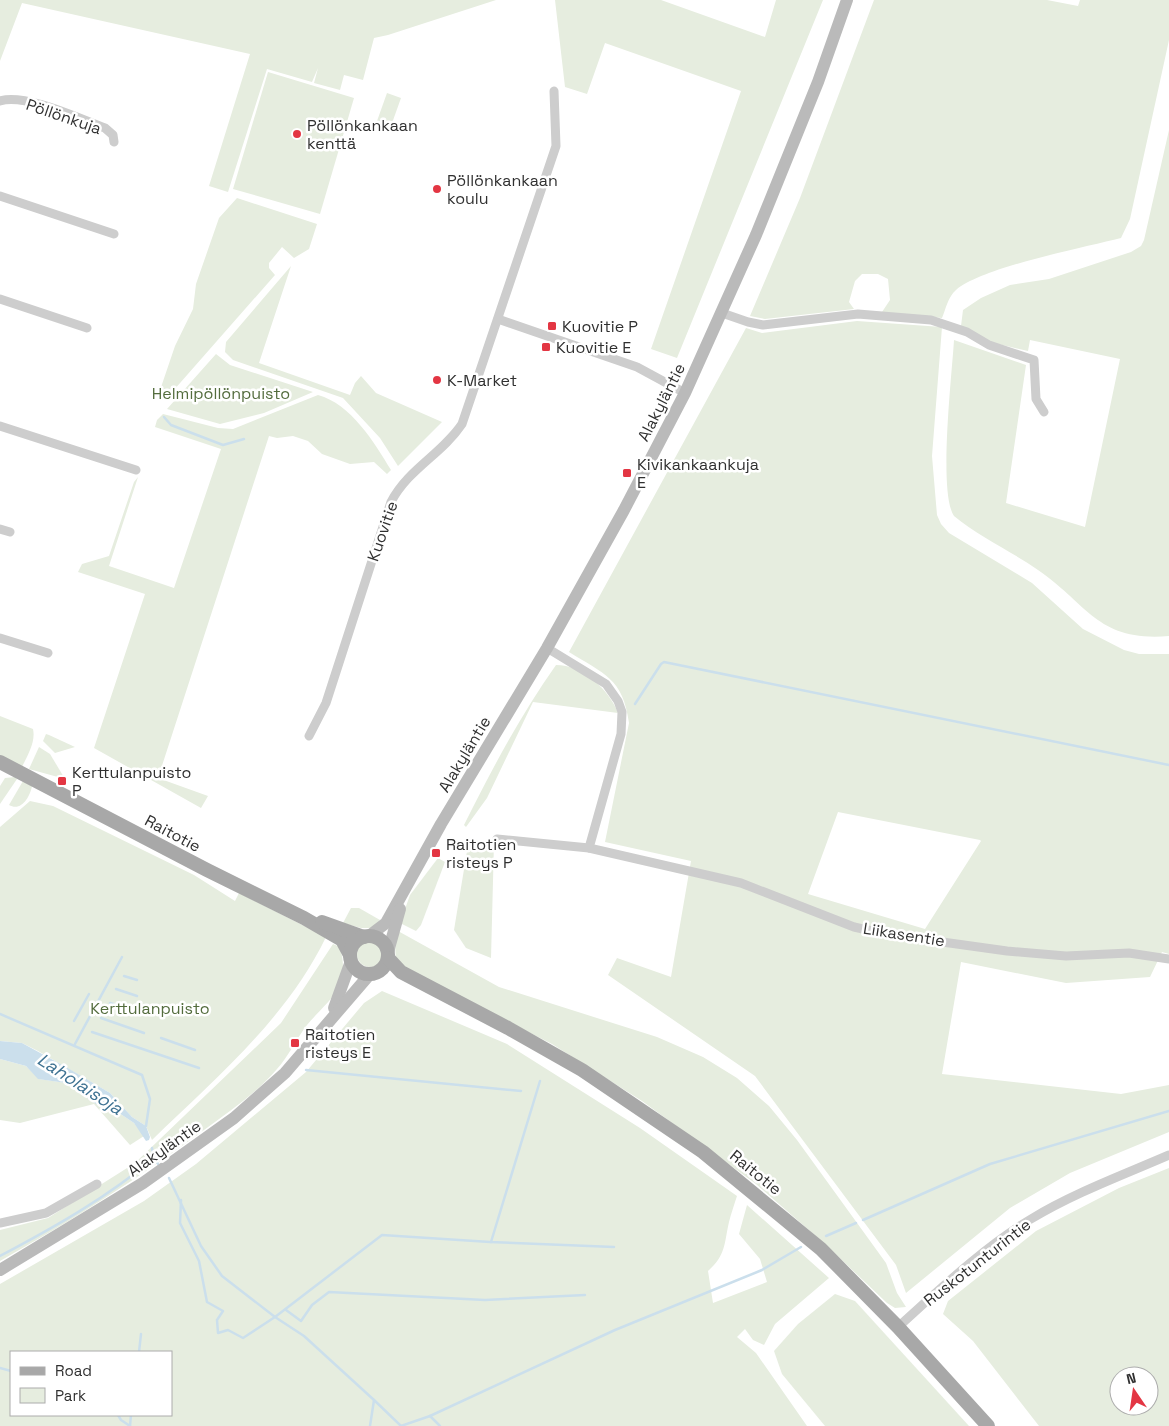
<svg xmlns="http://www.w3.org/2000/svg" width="1169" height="1426" font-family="'Space Grotesk',sans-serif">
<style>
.green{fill:#e6eddf;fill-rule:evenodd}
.water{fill:#cbdfec}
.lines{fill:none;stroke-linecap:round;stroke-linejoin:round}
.stream{stroke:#cbdfec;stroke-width:2.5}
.minor{stroke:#cdcdcd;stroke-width:9}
.secondary{stroke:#bababa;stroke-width:12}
.primary{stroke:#a8a8a8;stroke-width:14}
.poi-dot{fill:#e33643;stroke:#fff;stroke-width:2}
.labels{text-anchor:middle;stroke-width:5;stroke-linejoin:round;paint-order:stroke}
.street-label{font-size:16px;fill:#303030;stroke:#fff}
.poi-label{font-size:16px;fill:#303030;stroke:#fff;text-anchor:start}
.park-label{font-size:16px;fill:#536c3d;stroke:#fff}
.water-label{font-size:18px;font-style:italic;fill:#3e7292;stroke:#fff}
</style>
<rect width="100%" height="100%" fill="#fff"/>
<g class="green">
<path d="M0,0H496L388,35L374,38L363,80L344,75L340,90L314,83L318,68L312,82L267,69L228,192L209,186L250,54L22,3L0,61Z"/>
<path d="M555,0H661L765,37L776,0H823L677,358L651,349L741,91L605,43L587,94L565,87Z"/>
<path d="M874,0H1047L1078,6L1080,0H1169V40L1130,219L1121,238C1082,248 983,267 956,290C948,297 946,308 942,318L882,312L890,300L888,279L878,274H862L855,281L849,302L854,309L765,319L750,316L800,198Z"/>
<path d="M268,72L354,98L320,214L233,189Z"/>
<path d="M387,93L401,98L391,126L377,121Z"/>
<path d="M1169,130V636C1097,642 1088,604 1038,570C1011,551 979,537 954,516C938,492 952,375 954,340L1026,365L1006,503L1085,527L1120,359L1030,340L1028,351L990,342L961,326L963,310L981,298L1010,285L1049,279L1131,252L1141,246L1144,240Z"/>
<path d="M237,198L317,224L309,249L294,258L282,247L269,263V268L275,275L166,399H161L158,396L175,346L193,309L196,284L219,218Z"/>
<path d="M291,266L259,363L350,395L355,383L361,376L376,393L442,422L398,466L380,438L343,398L233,360L225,352L226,342Z"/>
<path d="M857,321L942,327L932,456L937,515L941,524L949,533L1032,583L1083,629L1124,650L1139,654H1169V954L1162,952L1150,977L1066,983L961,962L942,1074L1121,1094L1169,1085V1132L1070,1173L1010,1208L906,1293L896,1265L755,1076L608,975L617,958L671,977L691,861L605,842L629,723C623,678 604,674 569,652L746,328L762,333ZM838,812L980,840L981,841L925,929L808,894Z"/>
<path d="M216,354L230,365L313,392L264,413L220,424L167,409Z"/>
<path d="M318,395C351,404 374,442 391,470L387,474L374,462L350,464L322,454L308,441L293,436L277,438L269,436L158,778L208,796L201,808L94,748L145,594L78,572L82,564L109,556L134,482L138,477L109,566L174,588L221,449L155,427L157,420L163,414L218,428L233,429Z"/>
<path d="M556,665C582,665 609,689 618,713L533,702L487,798L466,827L464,825C492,769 520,716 556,665Z"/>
<path d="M0,716L33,729C36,742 27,756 22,767L0,756Z"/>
<path d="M46,734L49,735L75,747L55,753L43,741Z"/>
<path d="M39,747L50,754L65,779L29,769Z"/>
<path d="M15,777L17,779L0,804V786L5,778Z"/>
<path d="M23,781L32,786C30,797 21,812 9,805Z"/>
<path d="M30,801L53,806L194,875L235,901L239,893L326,937C287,1018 216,1078 152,1140L146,1126L132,1117L110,1093L38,1051L22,1043L0,1041V827Z"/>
<path d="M469,839L494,842L491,958L466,948L454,930Z"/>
<path d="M438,858L445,862L421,925L416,931L400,923L410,895Z"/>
<path d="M351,908H359L380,920L372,928H361L343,923Z"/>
<path d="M398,931L499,987L657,1037L703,1057L737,1078L769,1106L797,1140L886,1263L897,1293L906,1307L895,1308L887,1303L825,1244L756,1184L642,1101L552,1044L411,973L396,961L395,945Z"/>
<circle cx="370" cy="954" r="13"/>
<path d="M333,944L340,947C351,988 330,998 307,1025C296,1039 289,1056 277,1069C257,1093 229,1111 204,1130C139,1178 71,1221 0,1261V1230L48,1218L135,1163L281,1023Z"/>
<path d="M382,991L507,1044L640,1128L737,1196C734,1205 731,1214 729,1222C724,1244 726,1255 708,1271L713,1303L767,1282L760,1259L739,1234L747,1205L829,1278L775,1324L764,1345L753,1340L745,1329L737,1337L756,1353L807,1426H0V1284L144,1201L196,1164L306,1072L364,1003ZM171,1352V1415H11V1352Z"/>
<path d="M0,1059L26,1066L39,1079L66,1083L84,1096L107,1105L134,1123L144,1136L130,1145L94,1104L20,1123L0,1120Z"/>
<path d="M1169,1168V1426H1039L973,1341L943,1314L948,1301L1036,1231L1119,1188ZM1119,1376H1149V1406H1119Z"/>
<path d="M835,1294L855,1301L969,1426H825L782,1374L774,1351L798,1324Z"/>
</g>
<path class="water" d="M0,1041L22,1043L66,1067L110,1093L132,1117L146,1126L150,1137L149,1140L146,1141L134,1123L107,1105L99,1106L66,1083L38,1079L26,1066L0,1059Z"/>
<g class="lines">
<g class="stream">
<path d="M164,417L171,425L223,445L244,439"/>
<path d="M635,704L661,664L664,662L1169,765"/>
<path d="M124,976L137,980"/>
<path d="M116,989L137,996"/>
<path d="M110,1003L141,1013"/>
<path d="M0,1014L142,1075L150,1099L146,1126"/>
<path d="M101,1018L144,1033"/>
<path d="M74,1021L89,994"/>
<path d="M92,1032L199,1068"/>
<path d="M161,1038L195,1050"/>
<path d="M75,1044L122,957"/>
<path d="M306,1070L521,1091"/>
<path d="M152,1148L153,1155L158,1164"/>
<path d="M169,1178L201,1246L222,1276L275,1317L304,1336L374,1400L370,1426"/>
<path d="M181,1200L180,1223L199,1261L207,1302L223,1311L217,1320L218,1333L228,1330L243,1338L275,1317L382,1235L490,1242L614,1247"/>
<path d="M863,1220L990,1164L1169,1111"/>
<path d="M826,1236L856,1223"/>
<path d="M491,1242L540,1081"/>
<path d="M0,1256C53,1228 108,1197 154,1158"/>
<path d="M286,1310L301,1321L312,1305L329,1292L485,1300L585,1295"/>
<path d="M139,1352L141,1334"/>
<path d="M0,1368L11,1371"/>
<path d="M374,1400L401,1426"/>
<path d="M118,1415L121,1420L130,1426"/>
<path d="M430,1416L615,1330L762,1270L801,1247"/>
<path d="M130,1426L131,1415"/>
<path d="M401,1426L430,1416L440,1426"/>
</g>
<g class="minor">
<path d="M0,101C25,93 80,119 105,128L113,135L114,142"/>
<path d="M0,196L114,234"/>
<path d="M0,299L87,328"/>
<path d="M722,313L748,322L763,325L858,314L931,320L967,332L989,345L1034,360L1036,399L1044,412"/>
<path d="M498,319L637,367L685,393"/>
<path d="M0,426L136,470"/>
<path d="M0,529L10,532"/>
<path d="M0,638L48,653"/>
<path d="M547,648L606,684L618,701L622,712L621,734L589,848L741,883L854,927L885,934L1007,951L1066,956L1129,953L1169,959"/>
<path d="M309,736L326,703L391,502C408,469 442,454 462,424L556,146L554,91"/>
<path d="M497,839L589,848"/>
<path d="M0,1223L46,1213L97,1184"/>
<path d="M898,1327C939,1290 984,1247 1031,1219C1074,1193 1123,1175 1169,1155"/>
</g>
<g class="secondary">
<path d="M369,936L386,923L441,824L547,648L624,510L685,393L756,235L818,82L847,0"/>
<path d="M388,952L400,909"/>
<path d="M334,1008L351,961"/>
<path d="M0,1270L143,1183L234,1118L285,1073L370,974"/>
</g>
<g class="primary">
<path d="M0,762L207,870L304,918L342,940L350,955"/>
<path d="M322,922L364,937"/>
<circle cx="369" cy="955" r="19"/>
<path d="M388,958L401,972L508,1028L582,1070L703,1152L821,1249L898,1327L988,1426"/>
</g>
</g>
<g class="poi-dot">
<circle cx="297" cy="134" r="5"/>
<circle cx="437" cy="189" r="5"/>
<rect x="547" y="321" width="10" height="10" rx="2.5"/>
<rect x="541" y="342" width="10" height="10" rx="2.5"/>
<circle cx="437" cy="380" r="5"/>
<rect x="622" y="468" width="10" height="10" rx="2.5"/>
<rect x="57" y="776" width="10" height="10" rx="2.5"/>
<rect x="431" y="848" width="10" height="10" rx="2.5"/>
<rect x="290" y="1038" width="10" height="10" rx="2.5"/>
</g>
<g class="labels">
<g class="street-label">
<text transform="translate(64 116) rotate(19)" y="6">Pöllönkuja</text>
<text transform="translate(661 402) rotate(-63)" y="6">Alakyläntie</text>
<text transform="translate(382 531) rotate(-71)" y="6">Kuovitie</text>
<text transform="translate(464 754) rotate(-59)" y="6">Alakyläntie</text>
<text transform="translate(173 833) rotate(28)" y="6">Raitotie</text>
<text transform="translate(904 934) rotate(9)" y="6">Liikasentie</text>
<text transform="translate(164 1148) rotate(-35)" y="6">Alakyläntie</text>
<text transform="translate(756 1172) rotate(39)" y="6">Raitotie</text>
<text transform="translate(977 1262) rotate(-38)" y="6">Ruskotunturintie</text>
</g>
<g class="poi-label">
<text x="307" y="131">Pöllönkankaan<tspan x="307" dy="18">kenttä</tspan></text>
<text x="447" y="186">Pöllönkankaan<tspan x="447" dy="18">koulu</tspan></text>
<text x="562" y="332">Kuovitie P</text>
<text x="556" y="353">Kuovitie E</text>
<text x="447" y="386">K-Market</text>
<text x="637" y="470">Kivikankaankuja<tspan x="637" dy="18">E</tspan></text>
<text x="72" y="778">Kerttulanpuisto<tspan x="72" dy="18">P</tspan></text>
<text x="446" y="850">Raitotien<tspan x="446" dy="18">risteys P</tspan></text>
<text x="305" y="1040">Raitotien<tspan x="305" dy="18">risteys E</tspan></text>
</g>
<g class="park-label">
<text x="221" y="399">Helmipöllönpuisto</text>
<text x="150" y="1014">Kerttulanpuisto</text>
</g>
<g class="water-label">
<text transform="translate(80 1084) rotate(33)" y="6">Laholaisoja</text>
</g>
</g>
<rect x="10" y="1351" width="162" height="65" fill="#ffffff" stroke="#acacac"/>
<rect x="20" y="1367" width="25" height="8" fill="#a8a8a8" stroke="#acacac"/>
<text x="55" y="1376" font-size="15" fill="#303030">Road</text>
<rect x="20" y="1388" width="25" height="15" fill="#e6eddf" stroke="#acacac"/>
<text x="55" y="1401" font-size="15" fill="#303030">Park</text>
<g transform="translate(1134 1391) rotate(347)"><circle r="24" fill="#ffffff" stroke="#acacac"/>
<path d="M0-4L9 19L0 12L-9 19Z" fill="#e33643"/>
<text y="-8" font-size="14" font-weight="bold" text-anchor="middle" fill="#303030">N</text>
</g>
</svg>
